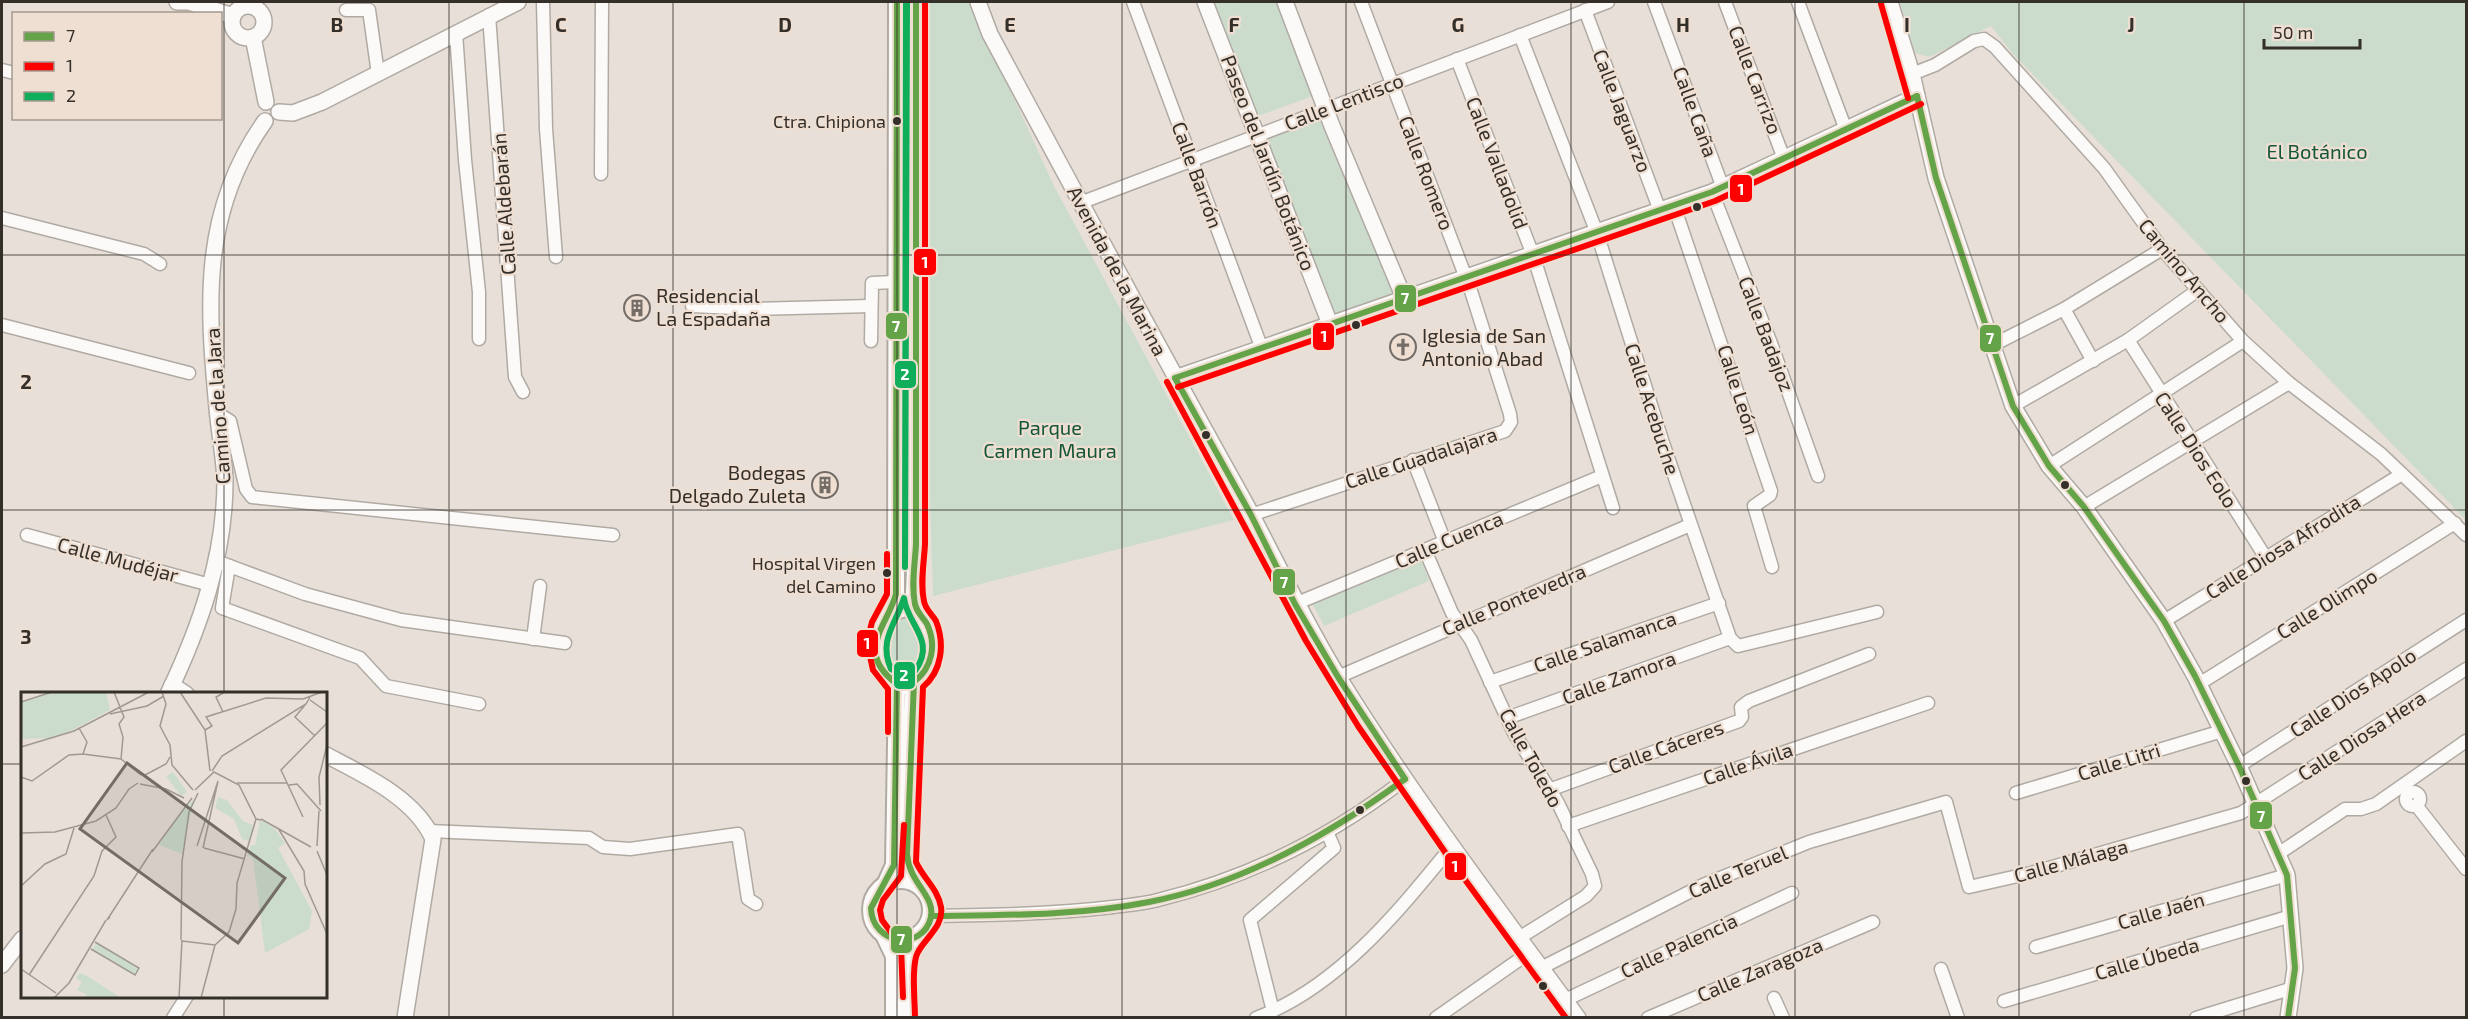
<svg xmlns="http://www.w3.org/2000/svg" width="2468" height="1019" font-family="'Exo 2',sans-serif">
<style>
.green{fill:#cbdbcc}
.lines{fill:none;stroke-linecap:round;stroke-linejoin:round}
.minor-casing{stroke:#b0aaa3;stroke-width:15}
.tertiary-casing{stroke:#b0aaa3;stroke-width:18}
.secondary-casing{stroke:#b0aaa3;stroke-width:20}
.minor{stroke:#fcfaf9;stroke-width:12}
.tertiary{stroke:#fcfaf9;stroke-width:15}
.secondary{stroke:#fcfaf9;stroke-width:16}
.bus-1-casing{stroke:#eedfd2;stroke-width:10}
.bus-2-casing{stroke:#eedfd2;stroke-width:10}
.bus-3-casing{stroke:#eedfd2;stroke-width:10}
.bus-1{stroke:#64a347;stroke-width:6}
.bus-2{stroke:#f00;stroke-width:6}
.bus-3{stroke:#10ad5b;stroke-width:6}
.grid{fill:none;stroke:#352f2a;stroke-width:1.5;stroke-opacity:0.55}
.bus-dot{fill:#352f2a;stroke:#eedfd2;stroke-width:2}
.labels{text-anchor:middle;stroke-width:4.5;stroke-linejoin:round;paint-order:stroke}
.bus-label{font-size:18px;fill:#352f2a;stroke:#eedfd2;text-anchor:end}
.street-label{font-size:20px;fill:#352f2a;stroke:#eedfd2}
.park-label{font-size:20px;fill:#145738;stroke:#eedfd2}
.poi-label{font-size:20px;fill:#352f2a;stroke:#eedfd2;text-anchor:start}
.inset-road{fill:none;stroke:#a09992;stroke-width:1.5}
.view{fill:#746d67;fill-opacity:0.15;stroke:#746d67;stroke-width:3}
.inset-edge{fill:none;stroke:#352f2a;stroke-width:3}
.grid-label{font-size:20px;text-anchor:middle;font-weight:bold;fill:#352f2a;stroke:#eedfd2;stroke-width:4.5;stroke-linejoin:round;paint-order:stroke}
.line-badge{stroke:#eedfd2;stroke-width:2}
.badge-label{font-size:16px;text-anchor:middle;font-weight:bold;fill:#fff}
</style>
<rect width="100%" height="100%" fill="#e8e0d8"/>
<g class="green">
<path d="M923,2H970L1054,186L1234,520L933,596L921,203Z"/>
<path d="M1212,2H1277L1313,96L1258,116Z"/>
<path d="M1900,2H2466V520L2013,54L1991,26L1929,57L1915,53Z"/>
<path d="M1326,109L1404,298L1330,324L1258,135Z"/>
<path d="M1420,557L1429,581L1324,626L1312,603Z"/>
<path d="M902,618C929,619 928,662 911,675H895C883,663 883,638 889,624Z"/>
</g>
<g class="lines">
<defs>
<g id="minor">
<path d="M543,2L546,129L556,257"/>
<path d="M1133,2L1262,349"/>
<path d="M1654,2L1723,188"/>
<path d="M1725,2L1784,159"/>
<path d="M1798,2L1846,130"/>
<path d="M346,10H369L378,74"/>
<path d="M1585,10L1660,211"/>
<path d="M489,15L515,377L523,392"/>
<path d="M456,33L465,160L479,292V339"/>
<path d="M1520,35L1597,233L1663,443L1730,638L1738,646L1877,612"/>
<path d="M1457,59L1533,255L1613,508"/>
<path d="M2,70L14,73"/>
<path d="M1912,74L1935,65L1974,41L1984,39L1995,47L2104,168L2162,249L2243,341L2289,383L2381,454L2466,535"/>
<path d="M601,174L602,2"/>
<path d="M1712,192L1772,346L1818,476"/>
<path d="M1080,203L1608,2"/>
<path d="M1674,206L1771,491L1770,495L1754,506L1772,567"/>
<path d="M2,218L144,254L160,264"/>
<path d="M692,306L755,309L871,306"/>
<path d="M2064,309L2093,361"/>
<path d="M2,325L189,373"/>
<path d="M2128,340L2266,558"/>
<path d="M871,341L872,283L896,282"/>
<path d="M1991,346L2064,309L2162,249"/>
<path d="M2013,406L2128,340L2198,290"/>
<path d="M217,413L230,421L246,489L252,497L613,535"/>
<path d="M1413,460L1445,542"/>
<path d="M2049,466L2243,341"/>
<path d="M2084,507L2289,383"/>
<path d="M1251,515L1505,431L1511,422L1510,414L1471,291L1361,2"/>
<path d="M27,535L210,585"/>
<path d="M1425,550L1452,613L1471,640L1514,733L1558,803L1592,874L1595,886L1586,896L1519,938"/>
<path d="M216,561L305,594L401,620L565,643"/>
<path d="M229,566L222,608L360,658L386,686L479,704"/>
<path d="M1295,604L1602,476"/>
<path d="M2164,621L2402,474"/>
<path d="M533,639L540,586"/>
<path d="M1338,677L1690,525"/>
<path d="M1490,682L1719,603"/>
<path d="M2199,684L2455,523"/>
<path d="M1507,718L1730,638"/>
<path d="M2239,766L2466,620"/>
<path d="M1549,790L1739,721L1742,717L1741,707L1749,701L1869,654"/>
<circle cx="2413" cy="799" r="7"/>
<path d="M2016,793L2222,731"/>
<path d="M2416,805L2466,869"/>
<path d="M1568,826L1928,703"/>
<path d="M429,831L589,838L603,847L630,849L738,834L748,899L756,904"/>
<path d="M2278,854L2345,809H2361L2376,804L2466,741"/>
<path d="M931,916C992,915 1053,914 1113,907C1128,905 1143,904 1158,900C1248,878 1332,836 1405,779"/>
<path d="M2036,947L2287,875"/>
<path d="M1541,968L1703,885L1809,842L1946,802L1969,887L2031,873L2241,813L2466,669"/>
<path d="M1941,969L1958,1018"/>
<path d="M1774,998L1783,1018"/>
<path d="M1565,1000L1792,893"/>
<path d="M2004,1001L2291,916"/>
<path d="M1273,1011L1250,920L1334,848L1327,832"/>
<path d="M173,1018L187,996"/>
<path d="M1256,1018C1338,987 1398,912 1452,846"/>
<path d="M1436,1018L1530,952"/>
<path d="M1648,1018L1873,922"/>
<path d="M2196,1018L2293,988"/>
</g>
<g id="tertiary">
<path d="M177,2H189L233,16"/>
<path d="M978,2L990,34C1072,187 1154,339 1238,490C1273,552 1301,617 1339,678C1412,796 1496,906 1578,1018"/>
<path d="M1205,2L1330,324"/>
<path d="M1285,2L1332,126L1404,298"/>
<path d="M1890,2L1912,74L1936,178L2013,406L2049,466L2084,507L2164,621L2195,676L2239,766L2287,875L2295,968L2288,1018"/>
<circle cx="248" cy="22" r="16"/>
<path d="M253,37L266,102"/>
<path d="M279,112L293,113L322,102L518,2"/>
<path d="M1175,378L1712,192L1917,96"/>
<path d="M172,685L186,694"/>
<path d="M168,694C200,627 225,556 225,481C224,457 219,432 217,408C207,303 201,211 265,121"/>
<path d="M326,755C364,775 415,798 433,839L405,1018"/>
<path d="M2,965L22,939"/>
</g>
<g id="secondary">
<path d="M916,2V544L914,594L917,612"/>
<path d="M904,608C952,617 931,704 893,682C885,678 880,669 878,660C874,637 880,615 904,608Z"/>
<path d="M890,613L896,594L897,2"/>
<path d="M914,682C912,726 897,850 915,883"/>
<circle cx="901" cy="910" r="30"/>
<path d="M885,885L894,865L897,684"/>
<path d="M884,935L894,956V1018"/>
<path d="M906,1018L907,953L916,937"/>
</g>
</defs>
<use href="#minor" class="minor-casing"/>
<use href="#tertiary" class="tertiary-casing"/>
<use href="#secondary" class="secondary-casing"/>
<use href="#minor" class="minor"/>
<use href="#tertiary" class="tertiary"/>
<use href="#secondary" class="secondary"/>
<defs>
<g id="bus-1">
<path d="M897,2L896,594C887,627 854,652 897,684L894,865L871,908C872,945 923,952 931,917C935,895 909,883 907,854L914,682C932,668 937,645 927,624C923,617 917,613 915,604C911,585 915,564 916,544V2"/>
<path d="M1917,96L1936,178L2013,406L2049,466L2084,507L2164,621L2195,676L2239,766L2287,875L2295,968L2288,1018"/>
<path d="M1175,378L1712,192L1917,96"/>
<path d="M1175,378L1251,515L1295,604L1338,677L1405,779"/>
<path d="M931,916C1003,915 1078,916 1149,902C1243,884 1329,835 1405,779"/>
</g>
<g id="bus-2">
<path d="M1881,4L1908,98"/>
<path d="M1167,382L1306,641L1358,726L1447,855L1566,1018"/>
<path d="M1178,387L1715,201L1921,104"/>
<path d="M887,554V594L872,622L867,642L873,670L888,689V732"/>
<path d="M903,997L901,946L882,920L880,910L883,900L901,876L904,825"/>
<path d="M915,1018C915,1002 911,964 918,952C926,937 944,926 941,907C938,889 923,878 916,862L923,687C942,671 945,644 936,621C932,614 925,609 924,601C920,583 924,563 925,544V2"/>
</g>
<g id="bus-3">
<path d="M906,2L905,567L907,2"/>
<path d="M904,598C907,625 937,640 915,671L903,676L891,669C878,640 896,624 904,598Z"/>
</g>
</defs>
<use href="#bus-1" class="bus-1-casing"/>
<use href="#bus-2" class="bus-2-casing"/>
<use href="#bus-3" class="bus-3-casing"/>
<use href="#bus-1" class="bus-1"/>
<use href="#bus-2" class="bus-2"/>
<use href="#bus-3" class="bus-3"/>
</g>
<path class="grid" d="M224,2V694M449,2V1018M673,2V1018M897,2V1018M1122,2V1018M1346,2V1018M1571,2V1018M1795,2V1018M2019,2V1018M2244,2V1018M2,255H2466M2,510H2466M2,764H22M326,764H2466M224,996V1018"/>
<defs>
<symbol id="building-ring" viewBox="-11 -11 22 22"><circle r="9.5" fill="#eedfd2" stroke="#746d67" stroke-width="1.5"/><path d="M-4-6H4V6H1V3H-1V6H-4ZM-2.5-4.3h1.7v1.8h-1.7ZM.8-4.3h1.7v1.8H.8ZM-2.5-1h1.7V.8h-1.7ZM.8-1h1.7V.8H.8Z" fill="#746d67"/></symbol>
<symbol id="church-ring" viewBox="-11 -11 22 22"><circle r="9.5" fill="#eedfd2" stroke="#746d67" stroke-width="1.5"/><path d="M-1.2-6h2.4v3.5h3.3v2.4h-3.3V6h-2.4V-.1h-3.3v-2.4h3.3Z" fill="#746d67"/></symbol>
</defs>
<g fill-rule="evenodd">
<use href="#building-ring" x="622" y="293" width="30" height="30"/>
<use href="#church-ring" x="1388" y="332" width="30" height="30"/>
<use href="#building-ring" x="810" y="470" width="30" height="30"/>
</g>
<g class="bus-dot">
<circle cx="897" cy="121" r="5"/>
<circle cx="1697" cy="207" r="5"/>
<circle cx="1356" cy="325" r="5"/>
<circle cx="1206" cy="435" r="5"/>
<circle cx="2065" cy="485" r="5"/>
<circle cx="887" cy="573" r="5"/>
<circle cx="2246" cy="781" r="5"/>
<circle cx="1360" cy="810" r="5"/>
<circle cx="1543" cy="986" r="5"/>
</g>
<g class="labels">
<g class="bus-label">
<text x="886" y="128">Ctra. Chipiona</text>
<text x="876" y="570">Hospital Virgen<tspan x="876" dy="23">del Camino</tspan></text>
</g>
<g class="street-label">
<text transform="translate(1755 80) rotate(69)" y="7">Calle Carrizo</text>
<text transform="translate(1344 102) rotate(-21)" y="7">Calle Lentisco</text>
<text transform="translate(1622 111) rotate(69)" y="7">Calle Jaguarzo</text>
<text transform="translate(1695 112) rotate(70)" y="7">Calle Caña</text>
<text transform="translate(1268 163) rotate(69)" y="7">Paseo del Jardín Botánico</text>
<text transform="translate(1497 163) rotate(69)" y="7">Calle Valladolid</text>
<text transform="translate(1426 173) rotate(69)" y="7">Calle Romero</text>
<text transform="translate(1197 175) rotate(70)" y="7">Calle Barrón</text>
<text transform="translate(504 204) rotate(-94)" y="7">Calle Aldebarán</text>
<text transform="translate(1117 271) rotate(62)" y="7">Avenida de la Marina</text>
<text transform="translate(2184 271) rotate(50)" y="7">Camino Ancho</text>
<text transform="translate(1766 334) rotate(69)" y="7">Calle Badajoz</text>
<text transform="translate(1738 390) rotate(72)" y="7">Calle León</text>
<text transform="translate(218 406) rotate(-94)" y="7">Camino de la Jara</text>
<text transform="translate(1652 409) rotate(72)" y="7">Calle Acebuche</text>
<text transform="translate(2196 450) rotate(57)" y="7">Calle Dios Eolo</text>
<text transform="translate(1421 458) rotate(-18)" y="7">Calle Guadalajara</text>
<text transform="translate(1449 540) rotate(-23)" y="7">Calle Cuenca</text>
<text transform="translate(2283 547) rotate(-32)" y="7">Calle Diosa Afrodita</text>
<text transform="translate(118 560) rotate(15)" y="7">Calle Mudéjar</text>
<text transform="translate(1514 600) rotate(-23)" y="7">Calle Pontevedra</text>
<text transform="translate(2327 604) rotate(-32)" y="7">Calle Olimpo</text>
<text transform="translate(1605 642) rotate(-19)" y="7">Calle Salamanca</text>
<text transform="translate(1619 678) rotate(-20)" y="7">Calle Zamora</text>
<text transform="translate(2353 693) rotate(-33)" y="7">Calle Dios Apolo</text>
<text transform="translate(2362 736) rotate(-33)" y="7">Calle Diosa Hera</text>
<text transform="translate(1666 747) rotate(-20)" y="7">Calle Cáceres</text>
<text transform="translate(1531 758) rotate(61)" y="7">Calle Toledo</text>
<text transform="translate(2119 762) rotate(-17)" y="7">Calle Litri</text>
<text transform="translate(1748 764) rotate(-19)" y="7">Calle Ávila</text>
<text transform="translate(2071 861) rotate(-15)" y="7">Calle Málaga</text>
<text transform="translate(1738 872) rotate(-23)" y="7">Calle Teruel</text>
<text transform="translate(2161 911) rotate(-16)" y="7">Calle Jaén</text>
<text transform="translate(1679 946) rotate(-25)" y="7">Calle Palencia</text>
<text transform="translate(2147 959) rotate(-16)" y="7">Calle Úbeda</text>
<text transform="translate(1760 970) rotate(-23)" y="7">Calle Zaragoza</text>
</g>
<g class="park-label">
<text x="2317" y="159">El Botánico</text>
<text x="1050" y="435">Parque<tspan x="1050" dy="23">Carmen Maura</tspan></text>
</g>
<g class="poi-label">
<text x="656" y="303">Residencial<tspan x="656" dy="23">La Espadaña</tspan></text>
<text x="1422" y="343">Iglesia de San<tspan x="1422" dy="23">Antonio Abad</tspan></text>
<text x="806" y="480" text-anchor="end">Bodegas<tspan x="806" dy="23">Delgado Zuleta</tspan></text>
</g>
</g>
<g transform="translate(21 692)">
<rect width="306" height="306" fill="#e8e0d8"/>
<path d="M31,0H85L89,18L49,39L28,46L0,47V11ZM152,80L166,100L160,104L145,84ZM197,105L206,108L222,129L232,133L229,149L221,147L213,127L194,116ZM173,107L161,162L138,153L156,127ZM239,128L253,136L264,151L257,156L291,219L288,237L244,261L232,166L226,164L230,153H234ZM75,251L117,276L113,282L72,257ZM59,281L68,285L100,306H64L65,302L56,298L61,290L55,286Z" fill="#cbdbcc"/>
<path class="inset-road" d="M93,0L103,25L98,32L102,45L100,67M141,0L145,12L139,34L149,53L151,73L172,98M159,0L184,38L189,79M289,8L306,20M0,10L31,0M284,13L274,25L294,44M202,20L195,5L204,0M89,22L126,14L143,4M58,36L66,50L62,62M184,38L191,34L185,25L245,6L282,7L301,0M0,55L53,39L128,0M191,79L201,64L285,12L289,5M122,84L145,72L149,65M0,85L11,89L48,63L62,62L100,67L120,83M216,91H266M119,92L145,97L163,106M268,93L276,92L300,119M174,98L193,80L218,93L235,127L240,128M299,113L298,85L306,53M282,125L260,78L306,31M240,127L290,155M257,136L283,179L284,192L306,242M0,141L34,140L75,129L95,116L108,97L117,91M176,154L197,89L182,156M296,154L298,119M183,156L224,167M296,159L306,183M131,160L171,106M0,194L24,172L45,162L53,136M89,225L86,228L132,157M160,248L161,170L168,120L177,101M161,249L194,253L208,240L215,217L216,191L235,127M70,257L114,283L118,276L74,250M0,277L35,301M8,283L73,184L81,159L95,145L85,123M33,306L48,291L85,228M158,306L161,248M180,306L194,253"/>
<path class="view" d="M106,71L264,186L217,251L59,137Z"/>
<rect width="306" height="306" class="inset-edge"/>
</g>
<g class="grid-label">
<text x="337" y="32">B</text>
<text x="561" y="32">C</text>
<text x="785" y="32">D</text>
<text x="1010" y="32">E</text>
<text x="1234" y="32">F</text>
<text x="1458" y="32">G</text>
<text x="1683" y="32">H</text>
<text x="1907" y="32">I</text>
<text x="2131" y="32">J</text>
<text x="26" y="389">2</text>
<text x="26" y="644">3</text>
</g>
<g class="line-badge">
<rect x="1729" y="174" width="24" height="29" rx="6" fill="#f00"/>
<rect x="913" y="248" width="24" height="28" rx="6" fill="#f00"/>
<rect x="1394" y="284" width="23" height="29" rx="6" fill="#64a347"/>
<rect x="885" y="312" width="23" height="28" rx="6" fill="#64a347"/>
<rect x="1312" y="322" width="23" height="29" rx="6" fill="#f00"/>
<rect x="1979" y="324" width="23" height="29" rx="6" fill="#64a347"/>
<rect x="894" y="360" width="23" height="29" rx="6" fill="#10ad5b"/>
<rect x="1272" y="568" width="24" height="28" rx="6" fill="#64a347"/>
<rect x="856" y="629" width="23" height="29" rx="6" fill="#f00"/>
<rect x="893" y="661" width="23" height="29" rx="6" fill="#10ad5b"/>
<rect x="2249" y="801" width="24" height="29" rx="6" fill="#64a347"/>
<rect x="1444" y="852" width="23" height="29" rx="6" fill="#f00"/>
<rect x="890" y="925" width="23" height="29" rx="6" fill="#64a347"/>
</g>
<g class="badge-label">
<text x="1741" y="195">1</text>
<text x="925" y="268">1</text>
<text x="1405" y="304">7</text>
<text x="896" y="332">7</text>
<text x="1324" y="342">1</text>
<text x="1990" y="344">7</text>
<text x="905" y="380">2</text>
<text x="1284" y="588">7</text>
<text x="867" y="649">1</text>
<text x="904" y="681">2</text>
<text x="2261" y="822">7</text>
<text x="1455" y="872">1</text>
<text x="901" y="945">7</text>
</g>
<rect width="2468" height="1019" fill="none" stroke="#352f2a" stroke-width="6"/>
<rect x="12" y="12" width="210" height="108" fill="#eedfd2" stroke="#a4998f" stroke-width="1.5"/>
<rect x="24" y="32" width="30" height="9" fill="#64a347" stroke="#a4998f" stroke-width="1.5"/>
<text x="66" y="42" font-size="18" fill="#352f2a">7</text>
<rect x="24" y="62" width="30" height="9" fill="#ff0000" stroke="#a4998f" stroke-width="1.5"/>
<text x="66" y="72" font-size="18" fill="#352f2a">1</text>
<rect x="24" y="92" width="30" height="9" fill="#10ad5b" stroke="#a4998f" stroke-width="1.5"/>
<text x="66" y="102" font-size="18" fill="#352f2a">2</text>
<path d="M2264 39v9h96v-9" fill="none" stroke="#352f2a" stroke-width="3"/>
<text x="2273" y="39" font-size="18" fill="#352f2a" stroke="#eedfd2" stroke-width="4.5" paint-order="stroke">50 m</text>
</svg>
